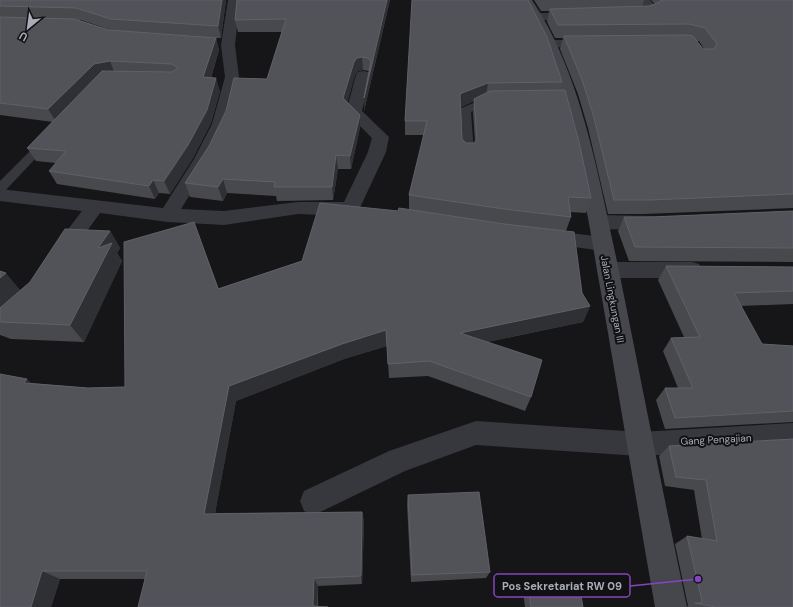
<svg xmlns="http://www.w3.org/2000/svg" width="793" height="607" font-family="'DM Sans',sans-serif">
<style>
.lines{fill:none;stroke-linecap:round;stroke-linejoin:round}
.lane{fill:#37383d;fill-rule:evenodd}
.street{fill:#37383d;fill-rule:evenodd}
.secondary{fill:#45474d;fill-rule:evenodd}
.wall{fill:#47494d;fill-rule:evenodd}
.shaded-wall{fill:#2f3033}
.building{fill:#525359;stroke:#5f6168}
.labels{text-anchor:middle;stroke-width:4;stroke-linejoin:round;paint-order:stroke}
.street-label{font-size:10px;fill:#a8adb8;stroke:#111113}
.leader{fill:none;stroke:#8446be;stroke-width:1.5}
.callout-dot{fill:#8446be;stroke:#111113;stroke-width:1.5}
.callout{fill:#111113;stroke:#8446be;stroke-width:1.5}
.callout-label{font-size:11px;text-anchor:middle;font-weight:bold;fill:#a8adb8}
</style>
<rect width="100%" height="100%" fill="#161618"/>
<g class="lines">
<g class="lane">
<path d="M486,98L495,99L496,101L495,103L488,104L471,112L474,153L472,156H464L462,153L460,110L461,108Z"/>
<path d="M46,137L50,139L52,141L50,143L4,192L0,193V181L42,139Z"/>
</g>
<g class="street">
<path d="M228,0H240L235,45L239,77L228,124L212,159L181,209L224,211L298,202H344L368,152L372,138L346,112L356,75L358,72L363,71L368,72L370,75L362,111L389,137L386,152L357,214L350,216L298,214L224,225L168,222L100,213L67,259L60,262L53,259L50,254L53,249L82,211L0,201V189L163,208L194,159L212,124L225,77L221,45Z"/>
<path d="M637,0H650L656,7L654,15L644,18H621L619,15L621,12L643,10V8Z"/>
<path d="M538,13H577L582,14L584,17L582,20L577,21L533,20L531,17L533,14Z"/>
<path d="M551,40H591L596,41L598,44L596,47L591,48L546,47L544,44L546,41Z"/>
<path d="M599,215L652,216L659,218L662,223L659,228L652,230L599,229L592,227L589,222L592,217Z"/>
<path d="M545,230L603,237L610,239L613,244L610,249L603,251L538,242L535,237L538,232Z"/>
<path d="M607,262H692L699,264L702,270L699,276L692,278H607L600,276L597,270L600,264Z"/>
<path d="M476,421L640,432L793,423V447L640,456L476,445L405,471L314,515L304,511L300,501L304,491L389,451Z"/>
</g>
<path class="secondary" d="M520,0H532C582,74 599,180 618,266C641,380 663,494 687,607H655C635,495 617,382 597,270C590,227 582,183 572,140C560,91 547,43 520,0Z"/>
</g>
<g class="wall">
<path d="M0,0H226L221,38H216L219,50L211,78L220,91L211,123L193,158L170,194L159,193L155,199L57,184L49,171L56,163L36,161L27,148L53,122L0,115ZM79,20H81L111,30H109Z"/>
<path d="M237,0H390L364,111V98L369,71L363,70L358,71L355,75L347,102L360,115V128L351,169H338L333,200L277,201L276,196L227,193L223,201L190,197L185,183L267,79L282,32H238L235,20Z"/>
<path d="M412,0L562,82L560,90L591,198L586,213L570,212L571,217L566,231L582,293L590,306L583,322L487,342L531,397L525,411L428,376L389,378L387,346L344,359L236,401L215,513L362,512L364,522L362,584L318,586V606L138,607L145,579H60L51,607H0L31,383L88,388L125,387L194,222L219,289L302,261L398,211L409,210V195L424,135H405V121ZM474,101L473,113L475,142L474,143H466L462,139L461,107Z"/>
<path d="M534,0H644L642,6H649L655,4L651,0H793V208L643,214H608L588,128L578,94L560,49L563,38H555L547,22L549,11H541ZM696,41H699L704,49H703Z"/>
<path d="M793,211V262L629,261L618,231L624,217H650Z"/>
<path d="M110,231L120,248L117,253L122,261L84,342L11,339L0,335V271L20,290L6,303Z"/>
<path d="M666,266L793,267V304L741,306L762,344L793,346V422L665,429L656,400L665,388H678L663,351L671,338L684,337L658,280Z"/>
<path d="M793,439V607H686L688,606L675,544L687,536L702,539L694,490L665,486L659,456L669,446Z"/>
<path d="M408,495L490,572L486,578L411,582L407,504Z"/>
<path d="M527,579L583,607H525L522,585Z"/>
</g>
<g class="shaded-wall">
<path d="M222,0H226L221,38L218,26Z"/>
<path d="M387,0H390L364,111V98Z"/>
<path d="M216,38L219,50L207,91L203,77Z"/>
<path d="M362,57L363,70L358,71L355,75L345,112L343,98L354,62L357,58Z"/>
<path d="M110,61L115,74L56,122L48,109L94,64Z"/>
<path d="M216,78L220,91L211,123L193,158L170,194L164,181Z"/>
<path d="M488,83L486,96L474,99V101L460,107V95L462,93Z"/>
<path d="M360,115V128L351,169L350,156Z"/>
<path d="M336,155L338,169L333,200L332,187Z"/>
<path d="M223,179L227,193L223,201L218,187Z"/>
<path d="M153,180L159,193L155,199L149,186Z"/>
<path d="M194,222L200,238L224,305L218,289Z"/>
<path d="M110,231L120,248L117,253L122,261L84,342L70,325L98,248Z"/>
<path d="M6,273L20,290L0,309V278Z"/>
<path d="M590,306L583,322L458,348L460,333Z"/>
<path d="M386,330L387,346L344,359L236,401L213,524L204,514L229,386L342,344Z"/>
<path d="M27,379L42,393L24,383Z"/>
<path d="M362,512L364,522L362,584L361,576Z"/>
<path d="M42,571L60,579L51,607H31Z"/>
<path d="M314,578L318,586L317,607L313,606Z"/>
</g>
<g class="building">
<path d="M0,0H222L218,26L111,19L76,8L0,6Z"/>
<path d="M237,0H387L364,98L371,61L368,58L362,57L357,58L354,62L343,98L360,115L350,156L336,155L332,187H274L275,182L223,179L218,187L185,183L209,146L226,111L234,78L267,79L286,19L235,20Z"/>
<path d="M412,0H528L547,37L562,82L488,83L462,93L460,95L462,139L466,143H474L477,139L474,99L490,91L565,90L579,142L591,198L568,197L571,217L504,209L409,195L427,121H405Z"/>
<path d="M661,0H793V194L650,200H614L593,114L582,80L564,36L688,35L693,36L703,49H714L717,44L705,28L689,24L558,25L550,9L649,6L660,2Z"/>
<path d="M0,17L74,19L109,30L216,38L203,77L216,78L207,110L188,145L164,181L153,180L149,186L49,171L66,151L27,148L102,71L172,72L178,68L172,64L110,61L94,64L48,109L0,103Z"/>
<path d="M320,203L398,211L399,208L504,224L574,232L582,293L590,306L460,333L542,360L531,397L429,361L388,364L386,330L342,344L229,386L204,514L362,512L361,576L314,578L313,606L328,607H138L147,571H42L31,607H0V374L27,379L24,383L88,388L125,387L124,242L194,222L218,289L302,261Z"/>
<path d="M793,211V248L635,247L624,217H650Z"/>
<path d="M65,229L110,231L98,248L112,243L70,325L0,322V308L30,282Z"/>
<path d="M666,266L793,267V291L734,293L762,344L793,346V411L675,418L665,388H693L671,338L700,337Z"/>
<path d="M0,271L6,273L0,278Z"/>
<path d="M793,439V607H715L695,603H700L702,601L687,536L717,541L706,480L676,477L669,446Z"/>
<path d="M479,492L490,572L412,575L408,495Z"/>
<path d="M527,579H578L583,607H531Z"/>
</g>
<g class="labels">
<g class="street-label">
<text transform="translate(613 299) rotate(79)" y="4">Jalan Lingkungan III</text>
<text transform="translate(716 439) rotate(-3)" y="4">Gang Pengajian</text>
</g>
</g>
<path class="leader" d="M698 579L630 586"/>
<circle class="callout-dot" cx="698" cy="579" r="4"/>
<rect class="callout" x="494" y="574" width="136" height="23" rx="4"/>
<g class="callout-label">
<text x="562" y="590">Pos Sekretariat RW 09</text>
</g>
<g transform="translate(28 28) rotate(209)" stroke="#111113" stroke-width="3" paint-order="stroke">
<path d="M0-3L7 15L0 10L-7 15Z" fill="#a8adb8"/>
<text y="-6" font-size="11" font-weight="bold" text-anchor="middle" fill="#a8adb8">U</text>
</g>
</svg>
